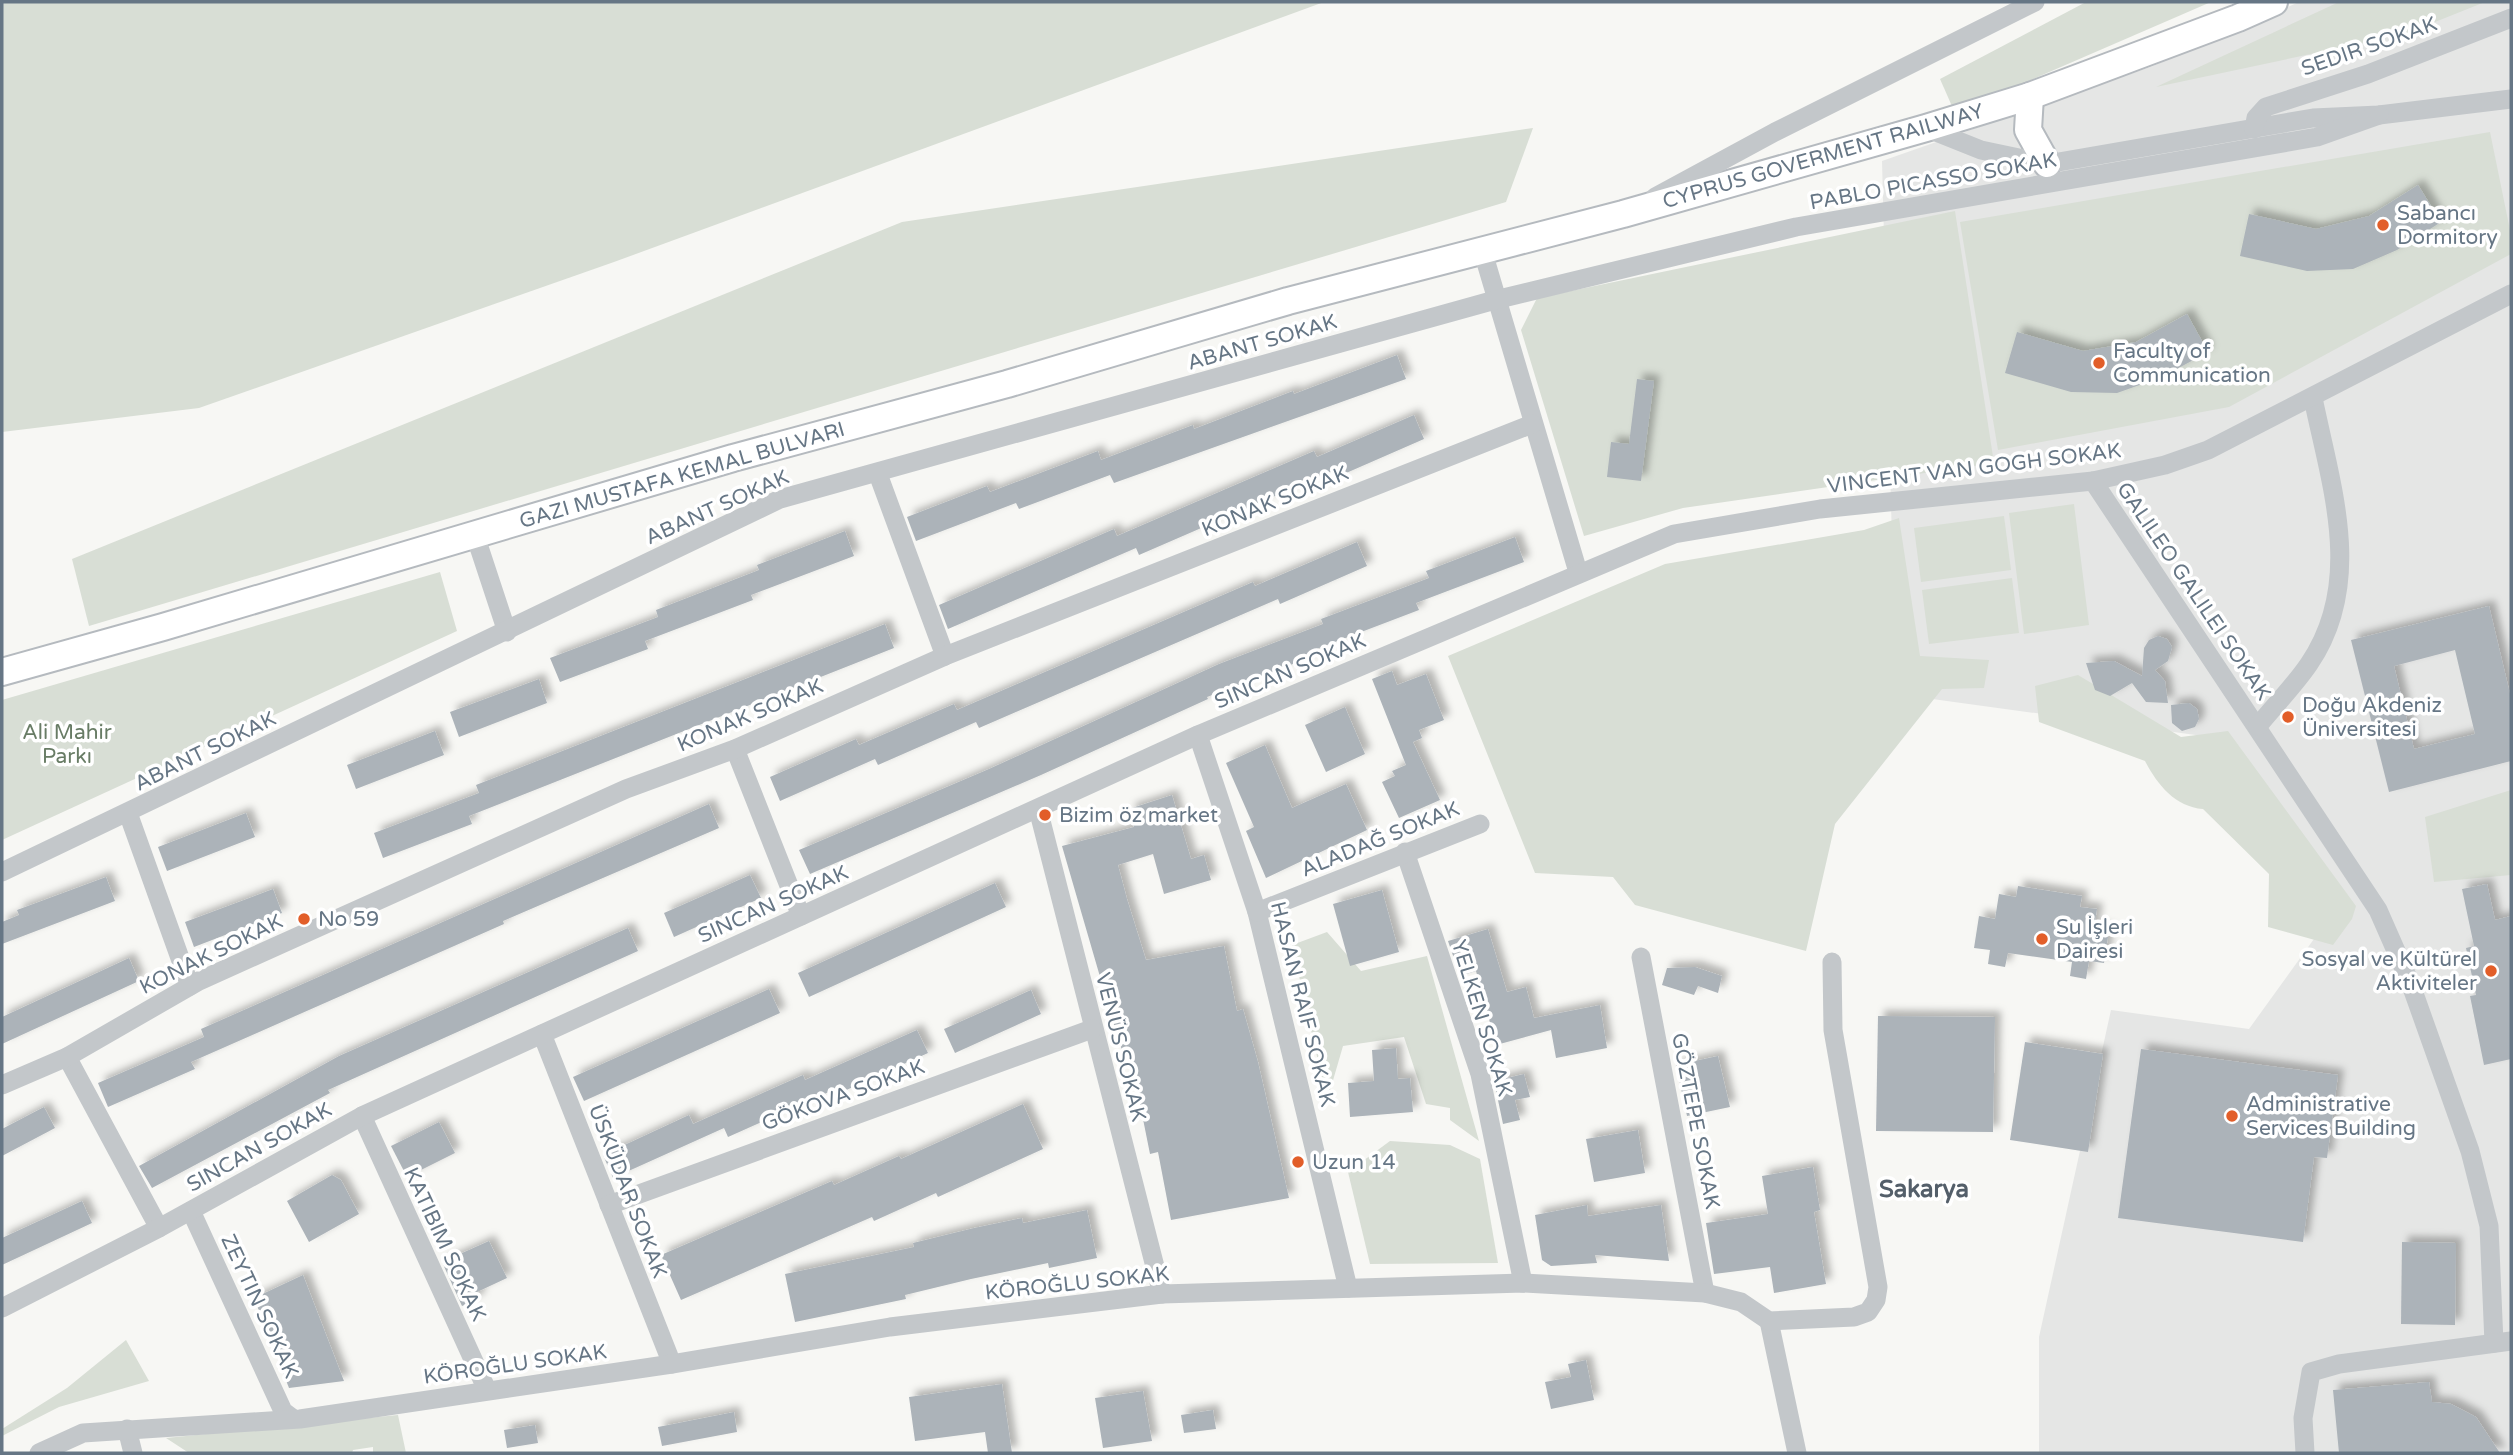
<svg xmlns="http://www.w3.org/2000/svg" width="2513" height="1455" font-family="'Varela Round',sans-serif">
<style>
.built{fill:#e5e6e5}
.green{fill:#d8ded5}
.building{fill:#acb3b9;fill-rule:evenodd;filter:url(#shadow)}
.lines{fill:none;stroke-linecap:round;stroke-linejoin:round}
.secondary-casing{stroke:#b5babf;stroke-width:30}
.minor{stroke:#c3c7ca;stroke-width:19}
.secondary{stroke:#fff;stroke-width:26}
.poi-dot{fill:#e25e29;stroke:#fff;stroke-width:2.5}
.labels{text-anchor:middle;stroke-width:7;stroke-linejoin:round;paint-order:stroke}
.street-label{font-size:21px;fill:#667685;stroke:#fff}
.poi-label{font-size:21px;fill:#667685;stroke:#fff;text-anchor:start}
.park-label{font-size:21px;fill:#687c65;stroke:#fff}
.quarter-label{font-size:24px;font-weight:bold;fill:#545f6a;stroke:#fff}
</style>
<defs>
<filter id="shadow"><feDropShadow dx="6" dy="-6" stdDeviation="3.5" flood-color="#0004"/></filter>
</defs>
<rect width="100%" height="100%" fill="#f7f7f4"/>
<path class="built" d="M2299,2H2511V1453H2039V1337L2111,1010L2249,1029L2342,900L2232,740L1896,694L1882,161L2153,66Z"/>
<g class="green">
<path d="M2,2H1324L614,262L199,408L2,432Z"/>
<path d="M2086,2H2211L1955,113L1940,79Z"/>
<path d="M2339,2H2485L2405,34L2156,87Z"/>
<path d="M1533,128L1506,202L89,626L72,559L902,222Z"/>
<path d="M2490,132L2511,235V254L2229,407L1998,450L1960,222Z"/>
<path d="M1955,211L1994,463L1683,508L1584,536L1521,330L1537,298Z"/>
<path d="M2074,504L2089,625L2024,634L2009,513Z"/>
<path d="M2004,516L2011,570L1921,582L1914,528Z"/>
<path d="M1899,518L1920,656L1989,660L1984,688L1942,689L1835,824L1806,951L1635,905L1613,877L1535,873L1448,656L1665,564L1864,530Z"/>
<path d="M440,572L457,631L2,840V700Z"/>
<path d="M2012,578L2019,633L1929,644L1922,590Z"/>
<path d="M2078,675L2181,737L2228,731L2356,906L2352,919L2333,945L2268,927L2269,874L2203,809C2175,807 2157,784 2145,761L2039,722L2035,686Z"/>
<path d="M2511,790V875L2434,882L2425,817Z"/>
<path d="M1327,932L1361,971L1427,956L1479,1141L1450,1120V1108L1426,1104L1404,1037L1343,1046L1327,1101L1292,945Z"/>
<path d="M1390,1141L1450,1145L1480,1159L1498,1263L1370,1264L1348,1172Z"/>
<path d="M126,1340L149,1381L59,1407L2,1436V1429L67,1388Z"/>
<path d="M398,1415L406,1453H373V1447L353,1450L352,1453H189L166,1438Z"/>
</g>
<g class="building">
<path d="M2418,185L2441,222L2397,250L2353,269L2307,271L2240,256L2249,214L2316,229L2369,216Z"/>
<path d="M2187,314L2208,352L2162,377L2117,393L2071,392L2005,373L2017,332L2083,351L2136,342Z"/>
<path d="M1397,355L1406,379L1114,483L1110,475L1019,509L1016,503L916,541L907,517L987,486L990,492L1098,451L1101,460L1193,425L1194,429L1293,391L1294,394Z"/>
<path d="M1637,379L1654,381L1641,481L1607,477L1611,442L1629,444Z"/>
<path d="M1414,415L1424,439L1337,477L1335,470L1139,555L1136,548L948,629L939,605L1114,529L1117,536L1314,451L1317,457Z"/>
<path d="M845,531L854,556L751,595L753,600L645,641L648,649L560,682L550,658L658,617L656,610L759,570L757,565Z"/>
<path d="M1515,537L1524,562L1416,603L1419,610L1314,650L1316,655L1207,697L1208,699L1041,775L810,874L799,850L989,769L1219,664L1323,624L1321,619L1429,578L1426,571Z"/>
<path d="M1357,542L1367,566L1280,604L1278,599L979,728L976,722L878,765L875,759L780,801L770,777L856,739L859,745L954,704L957,710L1253,582L1255,586Z"/>
<path d="M2489,606L2511,698V761L2389,792L2351,640ZM2455,650L2475,734L2414,749L2394,666Z"/>
<path d="M885,624L894,648L469,816L472,824L383,858L374,833L479,793L476,785Z"/>
<path d="M2158,636L2167,639L2172,647L2168,661L2155,670L2165,681L2168,703L2146,702L2132,683L2110,696L2095,690L2086,663L2114,661L2142,676L2144,648L2149,640Z"/>
<path d="M1392,671L1397,685L1426,674L1444,720L1419,730L1422,738L1413,742L1440,800L1399,818L1382,782L1395,776L1392,771L1406,765L1372,679Z"/>
<path d="M539,679L547,703L459,737L450,712Z"/>
<path d="M2189,703L2197,709L2199,719L2195,727L2182,731L2172,723L2171,705Z"/>
<path d="M1345,707L1365,754L1326,772L1305,725Z"/>
<path d="M435,731L444,755L356,789L347,765Z"/>
<path d="M1265,745L1292,808L1346,784L1367,830L1266,878L1246,831L1254,827L1226,763Z"/>
<path d="M1172,795L1191,859L1204,855L1211,880L1164,894L1153,854L1118,865L1127,899L1146,960L1224,946L1237,1011L1243,1009L1258,1062L1289,1198L1171,1220L1158,1152L1150,1154L1137,1089L1119,1042L1062,846L1134,827L1129,809Z"/>
<path d="M709,804L719,828L503,921L504,924L191,1062L195,1069L108,1107L98,1083L204,1037L201,1029Z"/>
<path d="M246,813L255,837L167,871L158,847Z"/>
<path d="M750,875L761,898L674,937L664,913Z"/>
<path d="M106,877L115,901L2,944V922L19,915L17,910Z"/>
<path d="M995,883L1006,907L809,997L798,973Z"/>
<path d="M2487,884L2495,920L2511,916V1059L2484,1065L2470,996L2476,995L2466,948L2474,946L2462,889Z"/>
<path d="M2018,886L2082,896L2080,907L2097,909L2094,928L2109,930L2104,963L2089,961L2086,979L2070,976L2072,962L2008,953L2005,967L1988,964L1990,950L1974,948L1979,916L1995,919L1999,894L2016,897Z"/>
<path d="M273,889L282,913L194,947L185,922Z"/>
<path d="M1382,890L1399,952L1350,966L1333,904Z"/>
<path d="M628,928L638,951L328,1090L330,1093L152,1188L139,1166L339,1056Z"/>
<path d="M1488,929L1507,992L1526,987L1534,1018L1600,1005L1607,1048L1556,1058L1551,1030L1496,1045L1476,971L1460,976L1448,941Z"/>
<path d="M129,958L139,981L2,1044V1017Z"/>
<path d="M1695,967L1722,976L1718,993L1698,986L1694,995L1662,985L1667,968Z"/>
<path d="M769,989L780,1013L584,1101L573,1077Z"/>
<path d="M1031,990L1041,1014L955,1053L944,1029Z"/>
<path d="M1878,1016L1995,1017L1993,1132L1876,1131Z"/>
<path d="M917,1030L928,1053L842,1092L840,1087L728,1137L724,1128L613,1178L603,1155L689,1115L693,1124L803,1075L805,1080Z"/>
<path d="M2025,1042L2103,1054L2088,1152L2010,1140Z"/>
<path d="M1396,1048L1398,1079L1410,1078L1413,1112L1350,1117L1348,1083L1374,1081L1372,1050Z"/>
<path d="M2141,1049L2338,1075L2327,1158L2314,1157L2303,1242L2118,1218Z"/>
<path d="M1718,1056L1730,1107L1687,1116L1676,1065Z"/>
<path d="M1524,1074L1530,1097L1515,1100L1520,1120L1503,1124L1494,1081Z"/>
<path d="M1023,1104L1043,1149L938,1197L936,1193L874,1221L872,1217L681,1300L661,1255L832,1181L834,1185L899,1156L901,1159Z"/>
<path d="M44,1107L55,1128L2,1156V1129Z"/>
<path d="M439,1122L455,1153L407,1177L391,1146Z"/>
<path d="M1638,1130L1645,1173L1594,1182L1586,1139Z"/>
<path d="M1813,1167L1820,1210L1814,1212L1826,1284L1774,1293L1770,1267L1714,1274L1706,1223L1768,1214L1762,1176Z"/>
<path d="M332,1175L341,1180L359,1214L309,1242L287,1201Z"/>
<path d="M82,1201L92,1223L2,1265V1238Z"/>
<path d="M1587,1205L1588,1216L1661,1205L1669,1261L1595,1255L1597,1263L1551,1266L1542,1260L1535,1215Z"/>
<path d="M1087,1210L1097,1258L1049,1268L1048,1263L971,1279L905,1295L906,1299L795,1322L785,1274L914,1247L913,1243L974,1228L1022,1218L1023,1223Z"/>
<path d="M489,1241L507,1278L477,1292L480,1298L462,1306L442,1262Z"/>
<path d="M2402,1242L2456,1243L2455,1325L2401,1324Z"/>
<path d="M303,1275L344,1381L289,1388L254,1298Z"/>
<path d="M1586,1360L1594,1400L1551,1409L1545,1382L1571,1377L1568,1364Z"/>
<path d="M2429,1382L2432,1402L2451,1404L2476,1417L2500,1453H2339L2333,1390Z"/>
<path d="M1002,1384L1012,1453H988L985,1432L915,1441L909,1397Z"/>
<path d="M1143,1391L1152,1441L1103,1448L1095,1398Z"/>
<path d="M1213,1410L1216,1429L1184,1433L1181,1415Z"/>
<path d="M734,1412L737,1432L662,1446L658,1427Z"/>
<path d="M535,1425L538,1443L507,1448L504,1430Z"/>
</g>
<g class="lines">
<defs>
<g id="secondary">
<path d="M2030,96L2028,130L2047,164"/>
<path d="M2,672L163,627L733,458L1007,384L1288,301L1623,214L1926,128L2030,96L2238,18L2274,2"/>
</g>
</defs>
<use href="#secondary" class="secondary-casing"/>
<g class="minor">
<path d="M1926,128L1981,150L2047,164L2313,118L2379,115L2511,99"/>
<path d="M2254,129L2256,118L2266,107L2368,74L2511,18"/>
<path d="M1655,197L1775,132L2035,2"/>
<path d="M1482,249L1578,572"/>
<path d="M878,474L945,656"/>
<path d="M2093,481L2378,910L2411,985L2470,1151L2489,1226L2494,1343"/>
<path d="M475,535L507,632"/>
<path d="M2258,726C2275,705 2294,686 2309,664C2365,582 2331,486 2313,398"/>
<path d="M1198,735L1257,912L1348,1288"/>
<path d="M735,749L801,916"/>
<path d="M1038,809L1162,1294"/>
<path d="M128,813L190,986"/>
<path d="M1405,852L1480,1074L1523,1283"/>
<path d="M2,872L780,499L1495,300L1796,227L2317,137L2379,115"/>
<path d="M1257,912L1480,824"/>
<path d="M1641,957L1705,1293"/>
<path d="M542,1034L672,1364"/>
<path d="M67,1057L159,1228"/>
<path d="M2,1085L67,1057L199,981L626,789L735,749L945,656L1532,424"/>
<path d="M362,1116L487,1390"/>
<path d="M609,1205L1092,1029"/>
<path d="M191,1211L283,1411L291,1417"/>
<path d="M2,1308L159,1228L362,1116L1198,735L1674,534L1820,509L2093,481L2165,465L2208,450L2511,294"/>
<path d="M1769,1321L1797,1453"/>
<path d="M127,1429L133,1453"/>
<path d="M39,1453L83,1433L300,1419L672,1364L890,1327L1162,1294L1523,1283L1705,1293L1741,1302L1769,1321L1854,1317L1868,1312L1876,1300L1878,1287L1833,1030L1832,962"/>
<path d="M2305,1453L2303,1418L2311,1372L2339,1364L2511,1341"/>
</g>
<use href="#secondary" class="secondary"/>
</g>
<g class="poi-dot">
<circle cx="2383" cy="225" r="7"/>
<circle cx="2099" cy="363" r="7"/>
<circle cx="2288" cy="717" r="7"/>
<circle cx="1045" cy="815" r="7"/>
<circle cx="304" cy="919" r="7"/>
<circle cx="2042" cy="939" r="7"/>
<circle cx="2491" cy="971" r="7"/>
<circle cx="2232" cy="1116" r="7"/>
<circle cx="1298" cy="1162" r="7"/>
</g>
<g class="labels">
<g class="street-label">
<text transform="translate(2369 46) rotate(-19)" y="7">SEDIR SOKAK</text>
<text transform="translate(1823 156) rotate(-16)" y="7">CYPRUS GOVERMENT RAILWAY</text>
<text transform="translate(1933 181) rotate(-10)" y="7">PABLO PICASSO SOKAK</text>
<text transform="translate(1262 342) rotate(-16)" y="7">ABANT SOKAK</text>
<text transform="translate(1974 468) rotate(-7)" y="7">VINCENT VAN GOGH SOKAK</text>
<text transform="translate(682 475) rotate(-16)" y="7">GAZI MUSTAFA KEMAL BULVARI</text>
<text transform="translate(1275 501) rotate(-22)" y="7">KONAK SOKAK</text>
<text transform="translate(717 507) rotate(-24)" y="7">ABANT SOKAK</text>
<text transform="translate(2194 591) rotate(56)" y="7">GALILEO GALILEI SOKAK</text>
<text transform="translate(1290 671) rotate(-23)" y="7">SINCAN SOKAK</text>
<text transform="translate(750 715) rotate(-23)" y="7">KONAK SOKAK</text>
<text transform="translate(205 751) rotate(-26)" y="7">ABANT SOKAK</text>
<text transform="translate(1380 839) rotate(-22)" y="7">ALADAĞ SOKAK</text>
<text transform="translate(773 904) rotate(-24)" y="7">SINCAN SOKAK</text>
<text transform="translate(211 954) rotate(-26)" y="7">KONAK SOKAK</text>
<text transform="translate(1303 1004) rotate(76)" y="7">HASAN RAIF SOKAK</text>
<text transform="translate(1482 1018) rotate(73)" y="7">YELKEN SOKAK</text>
<text transform="translate(1121 1047) rotate(76)" y="7">VENÜS SOKAK</text>
<text transform="translate(843 1095) rotate(-20)" y="7">GÖKOVA SOKAK</text>
<text transform="translate(1696 1121) rotate(79)" y="7">GÖZTEPE SOKAK</text>
<text transform="translate(259 1147) rotate(-29)" y="7">SINCAN SOKAK</text>
<text transform="translate(628 1191) rotate(69)" y="7">ÜSKÜDAR SOKAK</text>
<text transform="translate(445 1244) rotate(65)" y="7">KATIBIM SOKAK</text>
<text transform="translate(1077 1283) rotate(-6)" y="7">KÖROĞLU SOKAK</text>
<text transform="translate(260 1306) rotate(65)" y="7">ZEYTIN SOKAK</text>
<text transform="translate(515 1364) rotate(-8)" y="7">KÖROĞLU SOKAK</text>
</g>
<g class="poi-label">
<text x="2397" y="220">Sabancı<tspan x="2397" dy="24">Dormitory</tspan></text>
<text x="2113" y="358">Faculty of<tspan x="2113" dy="24">Communication</tspan></text>
<text x="2302" y="712">Doğu Akdeniz<tspan x="2302" dy="24">Üniversitesi</tspan></text>
<text x="1059" y="822">Bizim öz market</text>
<text x="318" y="926">No 59</text>
<text x="2056" y="934">Su İşleri<tspan x="2056" dy="24">Dairesi</tspan></text>
<text x="2477" y="966" text-anchor="end">Sosyal ve Kültürel<tspan x="2477" dy="24">Aktiviteler</tspan></text>
<text x="2246" y="1111">Administrative<tspan x="2246" dy="24">Services Building</tspan></text>
<text x="1312" y="1169">Uzun 14</text>
</g>
<g class="park-label">
<text x="67" y="739">Ali Mahir<tspan x="67" dy="24">Parkı</tspan></text>
</g>
<g class="quarter-label">
<text x="1924" y="1197">Sakarya</text>
</g>
</g>
<rect width="2513" height="1455" fill="none" stroke="#667685" stroke-width="7"/>
</svg>
